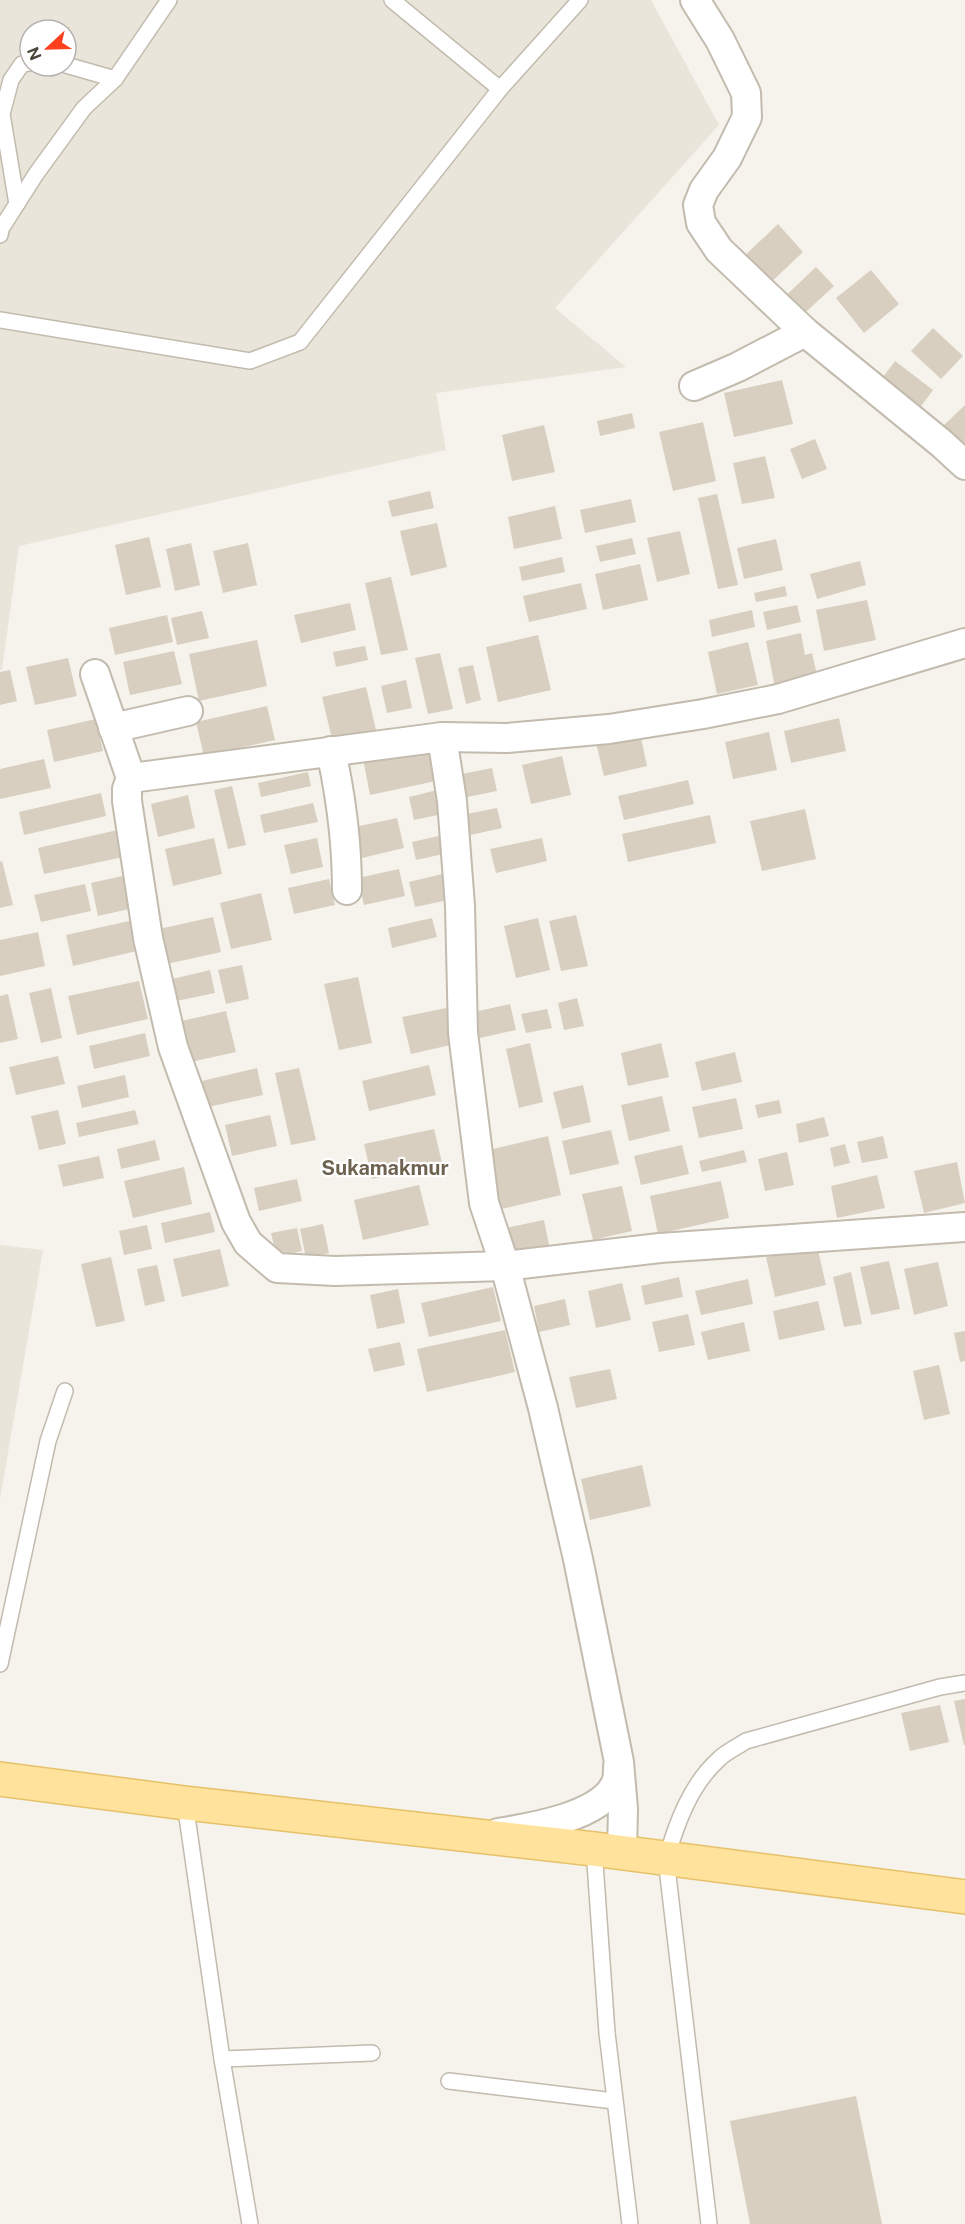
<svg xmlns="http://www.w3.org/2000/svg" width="965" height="2224" font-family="'Public Sans',sans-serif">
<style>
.residential{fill:#eae5da;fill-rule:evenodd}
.building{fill:#d8cfc1}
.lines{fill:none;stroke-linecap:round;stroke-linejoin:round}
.service-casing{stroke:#c2bbae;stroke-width:18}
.minor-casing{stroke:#c2bbae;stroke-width:32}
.primary-casing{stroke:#e6c16a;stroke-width:36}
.service{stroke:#fff;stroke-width:15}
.minor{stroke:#fff;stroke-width:28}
.primary{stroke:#ffe39c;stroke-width:33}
.labels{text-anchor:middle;stroke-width:4.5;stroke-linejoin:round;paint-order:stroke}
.quarter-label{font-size:20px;font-weight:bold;fill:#6e6250;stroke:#fff}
</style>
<rect width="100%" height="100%" fill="#f6f3ec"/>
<g class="residential">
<path d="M0,0H651L719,125L555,308L626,367L436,393L446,450L19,546L2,670H0ZM30,30H66V66H30Z"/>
<path d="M0,1245L43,1250L0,1499Z"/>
</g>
<g class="building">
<path d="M778,224L803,252L766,287L740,260Z"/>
<path d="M816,267L834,286L796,321L778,303Z"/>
<path d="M871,270L899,304L864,333L836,298Z"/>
<path d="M933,328L963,356L941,379L911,351Z"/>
<path d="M895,361L933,390L913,417L875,388Z"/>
<path d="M782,380L793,424L734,437L724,393Z"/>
<path d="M965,405V453L942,427Z"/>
<path d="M632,413L635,428L600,436L597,421Z"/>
<path d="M703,422L716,481L673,491L659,432Z"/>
<path d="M544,425L555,472L512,481L502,435Z"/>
<path d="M815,439L827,469L802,479L790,449Z"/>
<path d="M765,456L775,498L742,504L733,463Z"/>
<path d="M430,491L434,508L392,517L388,501Z"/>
<path d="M717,494L738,585L718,589L698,498Z"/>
<path d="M631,499L636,522L585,533L580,510Z"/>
<path d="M555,506L562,539L514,549L508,517Z"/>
<path d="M437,523L447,567L411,576L400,531Z"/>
<path d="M680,531L690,574L657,582L647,538Z"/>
<path d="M149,537L161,587L126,595L115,545Z"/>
<path d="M632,538L636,554L600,562L596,546Z"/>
<path d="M776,539L783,570L744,579L737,548Z"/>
<path d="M191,543L200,585L175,591L166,549Z"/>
<path d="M248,543L257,585L223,593L213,551Z"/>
<path d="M562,557L565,572L522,581L519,567Z"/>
<path d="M860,561L866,585L817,599L810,574Z"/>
<path d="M640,564L648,600L603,610L595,574Z"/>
<path d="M391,577L408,650L381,655L365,583Z"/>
<path d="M581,583L587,609L529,622L523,596Z"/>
<path d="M785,586L787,596L756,602L754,593Z"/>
<path d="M867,600L876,640L824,651L816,610Z"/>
<path d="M350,603L356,630L301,643L294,615Z"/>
<path d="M797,605L801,622L767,630L763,612Z"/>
<path d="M752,610L755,627L712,637L709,620Z"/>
<path d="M202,611L209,638L177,645L171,618Z"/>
<path d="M167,615L173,642L115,655L109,628Z"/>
<path d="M801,633L805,655L812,653L819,684L776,693L766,641Z"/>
<path d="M538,635L551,690L498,702L486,647Z"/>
<path d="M257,640L267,686L199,701L189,654Z"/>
<path d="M748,642L758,685L717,694L708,652Z"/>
<path d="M365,646L368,660L336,667L333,652Z"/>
<path d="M174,651L182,684L130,695L123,662Z"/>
<path d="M440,653L453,709L428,714L415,658Z"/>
<path d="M68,658L77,696L35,705L26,667Z"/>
<path d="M473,665L481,700L466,704L458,668Z"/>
<path d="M10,670L17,701L0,705V672Z"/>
<path d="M406,680L412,708L387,713L381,686Z"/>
<path d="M366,687L376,730L332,739L322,697Z"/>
<path d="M267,706L275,740L204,756L196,722Z"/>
<path d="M839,718L846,751L791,763L784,731Z"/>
<path d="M96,719L103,751L54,762L47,730Z"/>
<path d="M769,732L777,770L733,779L725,742Z"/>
<path d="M640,733L647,766L604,776L596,743Z"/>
<path d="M427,745L436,781L370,795L363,759Z"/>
<path d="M562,756L571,795L531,804L522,765Z"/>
<path d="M44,759L51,788L0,799V769Z"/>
<path d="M492,768L497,791L457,799L452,776Z"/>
<path d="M308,772L311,786L261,797L258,783Z"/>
<path d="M688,780L694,804L624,820L618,796Z"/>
<path d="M232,786L246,845L228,849L214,790Z"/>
<path d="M437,790L443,814L414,820L409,797Z"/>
<path d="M101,793L106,816L24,835L19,812Z"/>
<path d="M188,795L195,828L158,837L151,804Z"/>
<path d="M313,803L318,822L264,833L260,815Z"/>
<path d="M497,808L502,828L466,836L462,815Z"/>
<path d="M805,809L816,859L762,871L750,821Z"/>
<path d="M710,815L716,843L628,862L622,834Z"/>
<path d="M397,818L404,848L362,858L355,827Z"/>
<path d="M122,829L128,856L44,874L38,848Z"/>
<path d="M443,835L448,853L416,860L412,842Z"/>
<path d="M214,838L222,874L173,886L165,849Z"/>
<path d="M317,838L323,867L291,874L284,845Z"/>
<path d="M542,838L547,861L496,873L490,849Z"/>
<path d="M2,861L13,905L0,908V862Z"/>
<path d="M399,869L405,896L364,905L358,878Z"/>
<path d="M131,874L138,907L98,916L91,883Z"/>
<path d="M442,874L448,900L415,907L409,882Z"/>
<path d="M329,879L335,905L294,914L288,888Z"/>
<path d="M85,884L91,911L41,922L34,895Z"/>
<path d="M261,893L272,940L231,949L220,903Z"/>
<path d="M576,915L588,966L561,971L549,921Z"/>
<path d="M213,917L221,952L167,964L159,929Z"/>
<path d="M432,918L437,937L392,948L388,928Z"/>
<path d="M538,918L550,970L516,978L504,926Z"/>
<path d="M138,919L145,949L73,966L66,935Z"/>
<path d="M38,932L45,966L0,976V940Z"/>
<path d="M242,965L249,999L226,1004L218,970Z"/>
<path d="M210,970L215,993L172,1002L168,980Z"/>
<path d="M358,977L372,1043L339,1050L324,984Z"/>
<path d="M139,981L148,1019L77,1035L68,996Z"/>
<path d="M51,988L62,1038L41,1043L29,993Z"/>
<path d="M8,994L18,1039L0,1043V996Z"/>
<path d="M577,998L584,1026L564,1030L558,1003Z"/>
<path d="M510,1004L516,1030L471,1040L465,1014Z"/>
<path d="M446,1008L455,1044L411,1054L402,1017Z"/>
<path d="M547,1009L552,1028L526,1033L521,1014Z"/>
<path d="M226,1011L236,1052L186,1063L177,1022Z"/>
<path d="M145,1033L150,1056L94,1069L89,1046Z"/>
<path d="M530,1043L543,1102L519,1108L506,1049Z"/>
<path d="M661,1043L669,1077L628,1086L621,1053Z"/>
<path d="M735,1052L742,1082L702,1091L695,1062Z"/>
<path d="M58,1056L65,1084L16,1095L9,1067Z"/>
<path d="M429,1065L436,1095L369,1111L362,1081Z"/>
<path d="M257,1068L263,1095L208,1107L202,1081Z"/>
<path d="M299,1068L316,1140L291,1145L275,1073Z"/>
<path d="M125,1075L129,1097L82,1108L77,1086Z"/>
<path d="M583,1085L591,1122L562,1129L553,1092Z"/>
<path d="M662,1096L670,1131L629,1141L621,1105Z"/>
<path d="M736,1098L743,1129L699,1138L692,1107Z"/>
<path d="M779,1100L782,1113L758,1118L755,1105Z"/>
<path d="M58,1110L66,1144L39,1150L31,1116Z"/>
<path d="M135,1110L139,1124L79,1137L76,1123Z"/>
<path d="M270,1115L277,1146L232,1156L225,1125Z"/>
<path d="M824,1117L829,1136L799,1143L796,1124Z"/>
<path d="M434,1129L442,1163L372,1179L364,1144Z"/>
<path d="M611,1130L619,1164L570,1175L562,1141Z"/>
<path d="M548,1136L561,1195L497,1210L484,1151Z"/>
<path d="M883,1136L888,1158L862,1163L857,1142Z"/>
<path d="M155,1140L160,1160L121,1169L117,1149Z"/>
<path d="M845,1144L850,1163L834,1167L830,1148Z"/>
<path d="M682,1145L689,1174L641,1185L634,1156Z"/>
<path d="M744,1150L747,1162L702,1172L699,1161Z"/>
<path d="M787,1152L794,1185L765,1191L758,1159Z"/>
<path d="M99,1156L104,1178L63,1187L58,1165Z"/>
<path d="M957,1162L965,1203L924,1213L914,1171Z"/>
<path d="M184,1167L192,1204L133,1218L124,1181Z"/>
<path d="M877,1175L885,1208L837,1218L831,1186Z"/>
<path d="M297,1179L302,1201L259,1211L254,1188Z"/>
<path d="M721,1181L729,1218L658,1234L650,1196Z"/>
<path d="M419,1185L429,1225L363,1240L354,1200Z"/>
<path d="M622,1186L632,1231L593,1240L582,1194Z"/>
<path d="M210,1212L215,1232L165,1243L161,1223Z"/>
<path d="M544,1220L549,1245L507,1254L501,1229Z"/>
<path d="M323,1224L329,1253L306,1258L300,1229Z"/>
<path d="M147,1225L152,1249L124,1255L119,1231Z"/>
<path d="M297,1228L302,1251L277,1257L271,1233Z"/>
<path d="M817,1246L826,1285L775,1297L766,1257Z"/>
<path d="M220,1249L229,1286L182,1297L173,1259Z"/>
<path d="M111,1257L125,1321L96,1327L81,1264Z"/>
<path d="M889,1261L900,1309L871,1315L860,1267Z"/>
<path d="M938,1262L948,1306L914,1315L904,1269Z"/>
<path d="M157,1265L165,1301L145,1306L137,1269Z"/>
<path d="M851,1272L862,1324L844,1327L833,1277Z"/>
<path d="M679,1277L683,1297L645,1305L641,1286Z"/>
<path d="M748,1279L753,1304L701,1315L695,1291Z"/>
<path d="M622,1283L631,1320L596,1328L588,1291Z"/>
<path d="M493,1287L501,1321L429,1337L421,1303Z"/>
<path d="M398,1289L405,1323L377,1329L370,1295Z"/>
<path d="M565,1299L570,1325L539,1332L534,1306Z"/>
<path d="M818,1301L825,1330L779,1340L773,1311Z"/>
<path d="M688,1314L695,1345L659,1352L652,1322Z"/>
<path d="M744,1322L750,1351L708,1360L701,1332Z"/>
<path d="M505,1330L515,1372L427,1392L417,1349Z"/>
<path d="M965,1331V1361L960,1362L954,1333Z"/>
<path d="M400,1342L405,1365L374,1372L368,1349Z"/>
<path d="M939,1365L950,1414L924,1420L913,1371Z"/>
<path d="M610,1369L617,1399L576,1408L569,1377Z"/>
<path d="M642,1465L651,1506L590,1520L581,1479Z"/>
<path d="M965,1699V1745H964L954,1701Z"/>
<path d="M940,1705L949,1742L910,1751L901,1713Z"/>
<path d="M856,2096L882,2224H750L730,2121Z"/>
</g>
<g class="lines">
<defs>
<g id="service">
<path d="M392,0L500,89"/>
<path d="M66,65L115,79"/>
<path d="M17,204L2,114L11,80L22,64L30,63"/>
<path d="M0,235L1,229L36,174L84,108L115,79L169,0"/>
<path d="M0,320L250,361L300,342L500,89L580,0"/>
<path d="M0,1664L48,1441L65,1391"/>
<path d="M185,1803L222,2059L372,2053"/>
<path d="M594,1849L607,2033L630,2224"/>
<path d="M222,2059L250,2224"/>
<path d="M449,2081L614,2101"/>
<path d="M709,2224L666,1859C677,1823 690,1785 719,1759C726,1752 737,1747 746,1741L940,1687L965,1683"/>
</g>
<g id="minor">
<path d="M695,0L720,40L746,93L747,117L727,158L704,190L698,205L701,223L719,250L805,332L941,443L965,465"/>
<path d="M694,386L738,367L805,332"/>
<path d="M95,674L131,778L127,789V801L148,938L173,1047L236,1222L248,1243L277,1268L335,1271L505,1266L660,1248L965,1227"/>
<path d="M113,728L188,711"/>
<path d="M442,737L452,801L460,906L463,1033L484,1203L505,1266L543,1408L578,1559L619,1762L623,1809L622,1852"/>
<path d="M331,751C341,797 347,843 347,890"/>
<path d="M131,778L442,737L507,738L609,729L703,714L778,699L965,643"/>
<path d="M498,1833C529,1828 599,1817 615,1785C618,1780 618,1773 618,1767"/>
</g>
<path id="primary" d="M0,1779L185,1803L594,1849L965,1897"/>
</defs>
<use href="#service" class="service-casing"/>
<use href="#minor" class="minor-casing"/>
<use href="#primary" class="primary-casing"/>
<use href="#service" class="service"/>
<use href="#minor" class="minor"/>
<use href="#primary" class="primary"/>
</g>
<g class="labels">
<g class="quarter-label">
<text x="385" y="1175">Sukamakmur</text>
</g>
</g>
<g transform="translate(48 48) rotate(248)"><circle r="28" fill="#ffffff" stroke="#b7b4b0" stroke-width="1.5"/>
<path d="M0-4.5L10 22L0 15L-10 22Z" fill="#fc3f1d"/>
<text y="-9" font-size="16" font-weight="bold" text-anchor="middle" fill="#4b4439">N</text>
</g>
</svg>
